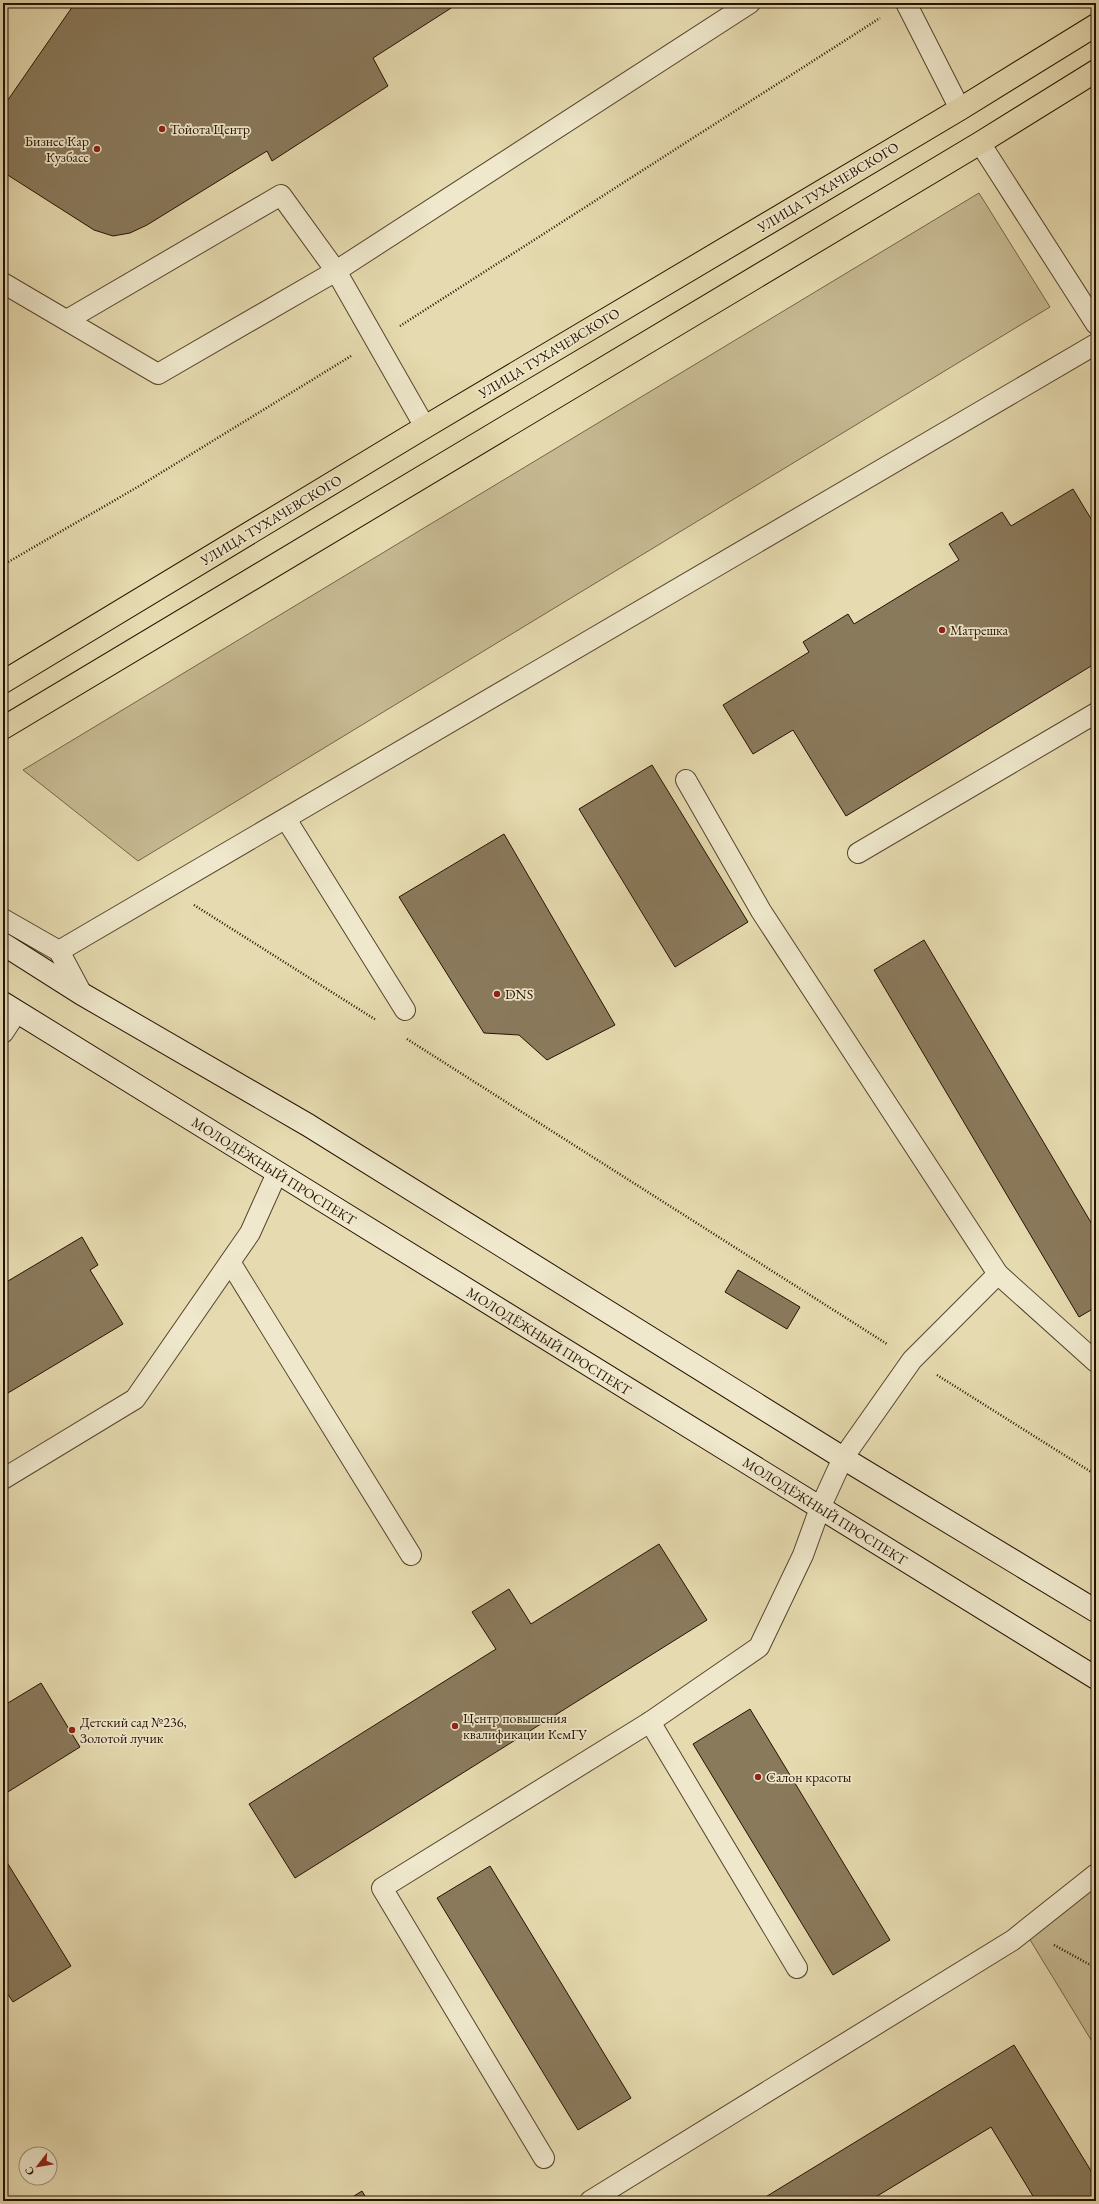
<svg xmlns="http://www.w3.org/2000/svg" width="1099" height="2204" font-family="'EB Garamond',serif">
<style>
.green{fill:#c6b992;stroke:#766549}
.building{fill:#8a7a5c;stroke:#271100}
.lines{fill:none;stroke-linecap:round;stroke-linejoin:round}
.service-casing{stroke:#57442c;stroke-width:22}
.secondary-casing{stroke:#271100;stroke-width:24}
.primary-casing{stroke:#271100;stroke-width:24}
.path{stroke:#271100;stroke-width:2.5;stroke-dasharray:1 2;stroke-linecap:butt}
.service{stroke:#efe8cc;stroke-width:20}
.secondary{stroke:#efe8cc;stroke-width:22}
.primary{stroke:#e6dbb0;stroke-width:22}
.poi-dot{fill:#8f2418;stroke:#efe8cc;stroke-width:1.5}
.labels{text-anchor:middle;stroke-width:3.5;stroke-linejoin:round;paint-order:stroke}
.poi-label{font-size:14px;fill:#271100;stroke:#efe8cc;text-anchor:start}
.street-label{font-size:14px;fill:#271100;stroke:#efe8cc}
</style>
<rect width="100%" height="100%" fill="#e6dbb0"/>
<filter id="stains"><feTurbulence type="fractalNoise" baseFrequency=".005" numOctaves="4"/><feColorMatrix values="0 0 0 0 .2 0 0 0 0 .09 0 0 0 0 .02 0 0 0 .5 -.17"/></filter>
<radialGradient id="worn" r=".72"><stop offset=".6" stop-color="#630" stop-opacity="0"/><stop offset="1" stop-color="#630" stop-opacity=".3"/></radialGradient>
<g class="green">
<path d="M979,193L1050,307L138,861L23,770Z"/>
<path d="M1096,1877V2048L1021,1925Z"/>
</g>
<g class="building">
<path d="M75,3H459L373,58L388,86L272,161L267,151L147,225L130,233L113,236L94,230L3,172V107Z"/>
<path d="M1073,489L1096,527V663L846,816L793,730L753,754L723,705L809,652L803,642L848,614L854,624L959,560L949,544L1002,512L1011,526Z"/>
<path d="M652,765L748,922L675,967L579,809Z"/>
<path d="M504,834L615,1025L547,1060L519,1035L484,1033L399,897Z"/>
<path d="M924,940L1096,1231V1307L1079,1317L874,970Z"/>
<path d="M82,1237L98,1265L90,1270L123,1324L3,1396V1284Z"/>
<path d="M738,1270L800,1307L787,1329L725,1292Z"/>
<path d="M659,1544L707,1620L295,1878L249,1804L496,1649L472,1612L509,1589L531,1624Z"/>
<path d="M41,1683L80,1747L3,1795V1706Z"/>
<path d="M750,1709L890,1940L833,1975L693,1744Z"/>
<path d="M3,1856L71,1966L13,2002L3,1987Z"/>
<path d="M490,1866L631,2098L578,2130L437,1898Z"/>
<path d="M1014,2045L1096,2179V2201H1036L991,2127L869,2201H759Z"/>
<path d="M362,2191L368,2201H346Z"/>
</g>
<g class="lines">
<defs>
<g id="service">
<path d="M906,3L960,109"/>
<path d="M980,143L1096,324"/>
<path d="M3,283L158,374L336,271L425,427"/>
<path d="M67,320L281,195L336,271L750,3"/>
<path d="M686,780L761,911L998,1274L1096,1362"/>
<path d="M286,819L405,1010"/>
<path d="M858,853L1096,713"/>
<path d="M3,919L59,951L82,994"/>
<path d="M59,951L1096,344"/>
<path d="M3,1033L17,1012"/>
<path d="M230,1262L411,1555"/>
<path d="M3,1479L135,1399L250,1233L277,1173"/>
<path d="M650,1722L797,1968"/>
<path d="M544,2158L382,1888L650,1722L759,1647L803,1555L820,1508L843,1458L912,1360L998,1274"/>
<path d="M590,2201L1013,1940L1096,1874"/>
</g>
<g id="secondary">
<path d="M3,944L82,994L308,1125L843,1458L1096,1611"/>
<path d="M3,1003L1096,1678"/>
</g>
<g id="primary">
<path d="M3,682L425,427L960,109L1096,25"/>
<path d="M3,728L980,143L1096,71"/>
</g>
</defs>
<use href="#service" class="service-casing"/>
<use href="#secondary" class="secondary-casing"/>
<use href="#primary" class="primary-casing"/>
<g class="path">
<path d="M400,326L880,18"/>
<path d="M3,565L141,485L351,356"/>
<path d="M194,905L376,1020"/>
<path d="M407,1039L887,1344"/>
<path d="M937,1375L1096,1475"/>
<path d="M1054,1945L1096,1968"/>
</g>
<use href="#service" class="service"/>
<use href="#secondary" class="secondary"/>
<use href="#primary" class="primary"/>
</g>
<g class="poi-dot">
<circle cx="162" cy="129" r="4"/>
<circle cx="97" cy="149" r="4"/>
<circle cx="942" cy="630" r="4"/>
<circle cx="497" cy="994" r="4"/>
<circle cx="455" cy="1726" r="4"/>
<circle cx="72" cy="1730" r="4"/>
<circle cx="758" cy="1777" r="4"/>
</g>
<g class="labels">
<g class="poi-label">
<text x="170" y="134">Тойота Центр</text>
<text x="89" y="146" text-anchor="end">Бизнес Кар<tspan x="89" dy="16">Кузбасс</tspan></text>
<text x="950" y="635">Матрешка</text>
<text x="505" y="999">DNS</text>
<text x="463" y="1723">Центр повышения<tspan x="463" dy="16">квалификации КемГУ</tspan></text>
<text x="80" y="1727">Детский сад №236,<tspan x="80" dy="16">Золотой лучик</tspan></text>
<text x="766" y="1782">Салон красоты</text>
</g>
<g class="street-label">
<text transform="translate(828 187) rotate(-31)" y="5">УЛИЦА ТУХАЧЕВСКОГО</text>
<text transform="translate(549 353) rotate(-31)" y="5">УЛИЦА ТУХАЧЕВСКОГО</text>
<text transform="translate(271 520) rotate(-31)" y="5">УЛИЦА ТУХАЧЕВСКОГО</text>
<text transform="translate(274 1171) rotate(32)" y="5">МОЛОДЁЖНЫЙ ПРОСПЕКТ</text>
<text transform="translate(549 1341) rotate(32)" y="5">МОЛОДЁЖНЫЙ ПРОСПЕКТ</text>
<text transform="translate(825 1511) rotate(32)" y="5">МОЛОДЁЖНЫЙ ПРОСПЕКТ</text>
</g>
</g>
<rect width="1099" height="2204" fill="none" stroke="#e6dbb0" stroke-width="16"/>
<rect x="4" y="4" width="1091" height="2196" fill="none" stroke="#271100" stroke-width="2"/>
<rect x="8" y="8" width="1083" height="2188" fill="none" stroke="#271100"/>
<g transform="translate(38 2166) rotate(239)"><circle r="19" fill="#efe8cc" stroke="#9f927a"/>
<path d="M0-3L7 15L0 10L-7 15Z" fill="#8f2418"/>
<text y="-6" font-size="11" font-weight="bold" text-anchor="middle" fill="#271100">С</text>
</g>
<rect width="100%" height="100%" filter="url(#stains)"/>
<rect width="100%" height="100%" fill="url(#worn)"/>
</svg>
